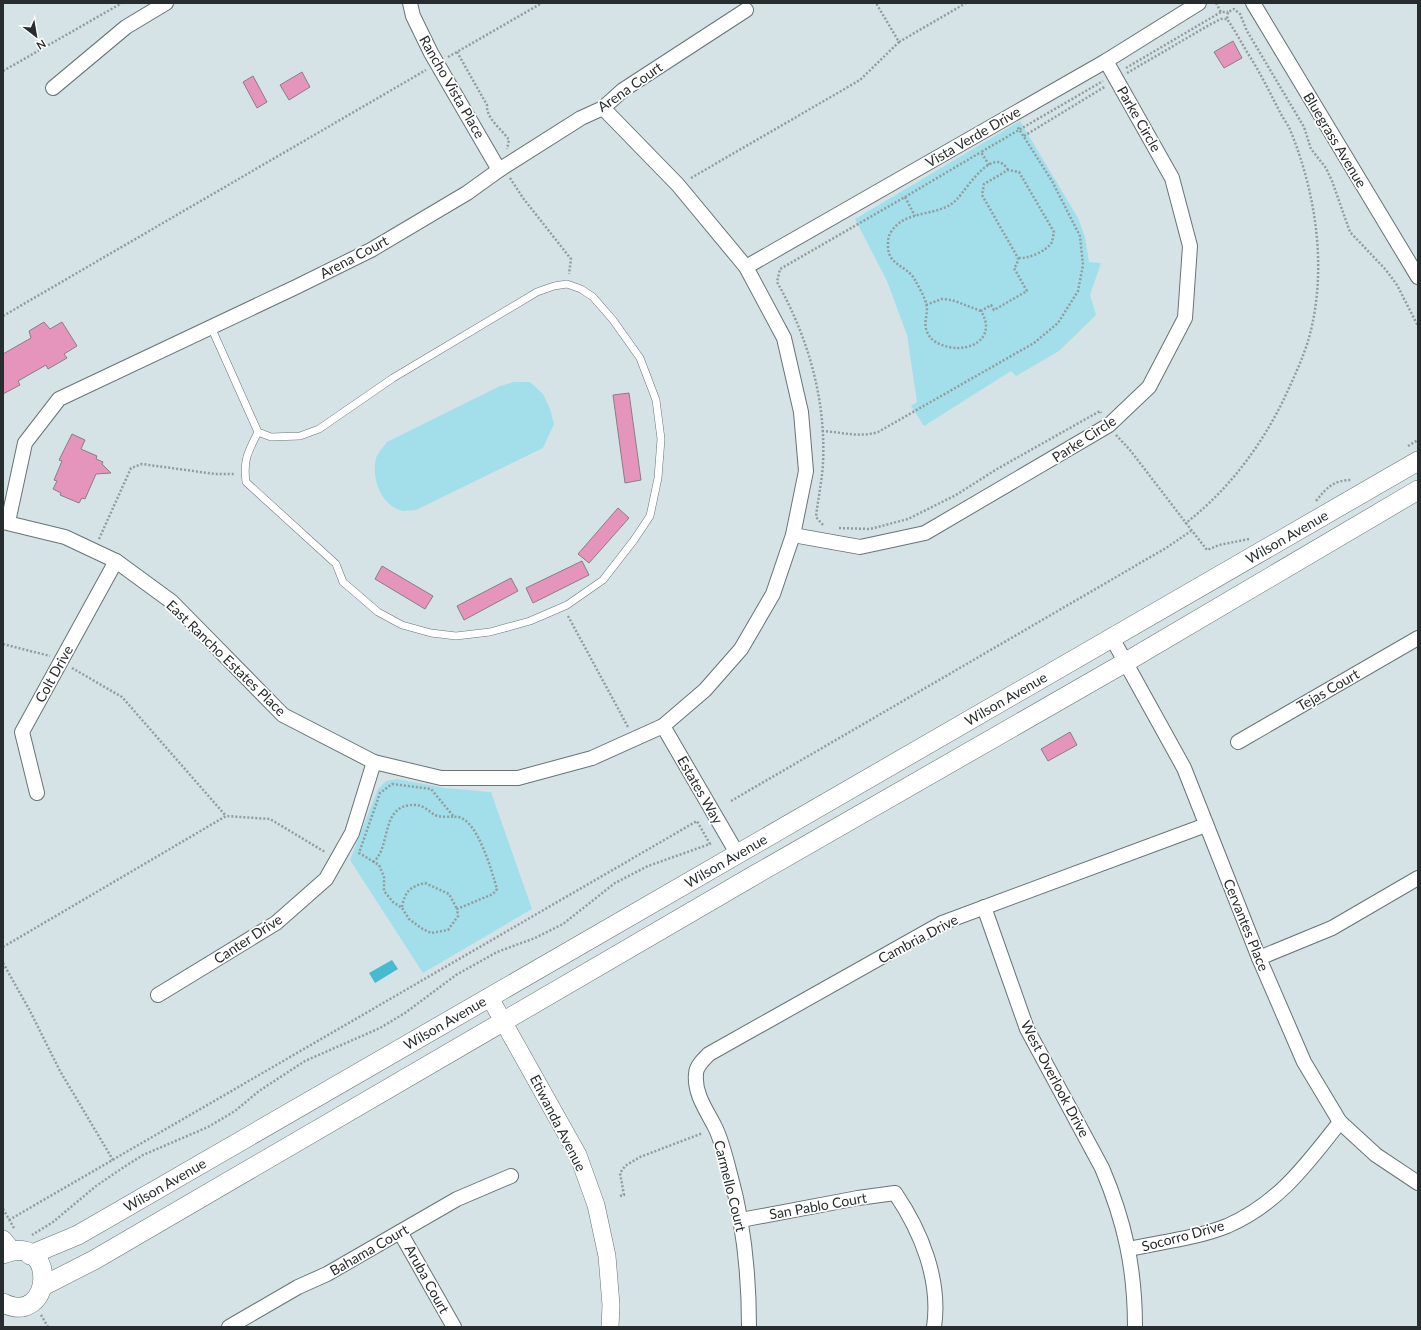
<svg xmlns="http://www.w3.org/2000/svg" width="1421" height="1330" font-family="Lato,sans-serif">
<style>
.green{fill:#a2dfeb}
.water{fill:#46bacf}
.building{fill:#e595bb;stroke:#897e83}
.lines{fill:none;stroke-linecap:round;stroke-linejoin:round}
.service-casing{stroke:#687476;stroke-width:8}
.minor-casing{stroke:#687476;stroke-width:16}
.tertiary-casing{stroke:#687476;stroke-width:18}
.secondary-casing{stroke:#687476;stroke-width:20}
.path{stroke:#919c9e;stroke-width:2.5;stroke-dasharray:2 2;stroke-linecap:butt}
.service{stroke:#fff;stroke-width:7}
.minor{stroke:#fff;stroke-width:14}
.tertiary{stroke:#fff;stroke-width:17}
.secondary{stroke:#fff;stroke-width:19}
.labels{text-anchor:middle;stroke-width:3.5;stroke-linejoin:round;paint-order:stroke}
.street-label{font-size:14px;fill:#272d2e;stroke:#fff}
</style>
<rect width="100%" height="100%" fill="#d5e3e6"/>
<g class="green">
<path d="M1020,121L1078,218L1085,237L1089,262L1101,263L1090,295L1096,315L1059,351L1016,376L1011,371L924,426L911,406L917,402L907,335L887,281L855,219Z"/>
<path d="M514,382H530L543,394L550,409L554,424L543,448L416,510C412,510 407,511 403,511C381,506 371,478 376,458C378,453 383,447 387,442L500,386Z"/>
<path d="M397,779L445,788L491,792L532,909L423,973L350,860L378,789L386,781Z"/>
</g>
<path class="water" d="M392,960L398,969L375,983L369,973Z"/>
<g class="building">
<path d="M1233,41L1242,58L1224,68L1214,52Z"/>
<path d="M302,72L310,87L289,100L280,85Z"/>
<path d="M253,76L267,102L257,108L243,82Z"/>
<path d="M44,322L50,329L62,322L77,346L64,354L67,358L48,369L46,365L18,381L20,385L3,394V354L31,338L29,331Z"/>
<path d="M629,393L641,480L625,483L613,395Z"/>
<path d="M72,434L85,440L81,449L97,456L96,459L103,462L102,464L111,473L96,474L85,499L82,498L79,503L60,495L61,493L53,489L57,481L54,480L62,461L59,460Z"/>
<path d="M618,508L629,518L589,563L578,554Z"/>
<path d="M582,561L589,575L533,603L526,588Z"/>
<path d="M382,566L433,596L425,609L375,579Z"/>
<path d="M511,578L518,591L464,620L457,606Z"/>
<path d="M1070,732L1077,745L1048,761L1041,749Z"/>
</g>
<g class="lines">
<defs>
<path id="service" d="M211,327L258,432L271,437L300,436L319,429L393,378L537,292L554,286L567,284L581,289L593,297L613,320L640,358L656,400L661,439L658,478L650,516L634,540L603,580L567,605L530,621L490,632L456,636L431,633L402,625L378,612L343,582L336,564L246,482C243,460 248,452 258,432"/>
<g id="minor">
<path d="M410,3L413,16L431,53L499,170"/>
<path d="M1253,3L1418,277"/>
<path d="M53,88L126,27L166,3"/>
<path d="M746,267L1106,61L1199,3"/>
<path d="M3,522L65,537L116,561L172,602L283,715L374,762L441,778H518L592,758L663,726L705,690L741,649L773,594L793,535L806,471L801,412L784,338L746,267L678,185L603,108"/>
<path d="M8,522L25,443L59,399L296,287L371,250L467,193L499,170L581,118L603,108L623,90L746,10"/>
<path d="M793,535L860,547L925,533L1109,425L1149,387L1185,318L1190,246L1172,178L1106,61"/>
<path d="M1112,638L1184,768L1259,958L1304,1062L1340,1122L1376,1155L1418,1183"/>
<path d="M663,726L738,855"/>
<path d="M1238,742L1418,638"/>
<path d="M37,793L22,732L116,561"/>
<path d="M984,907L1027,1029L1102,1168C1125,1222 1135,1269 1135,1327"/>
<path d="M1259,958L1332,928L1418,878"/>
<path d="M158,995L276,923L326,879L352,833L374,762"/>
<path d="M741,1220L858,1198L895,1193C921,1231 941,1280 934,1327"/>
<path d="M400,1232L454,1327"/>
<path d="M1129,1249C1161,1242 1197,1238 1227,1226C1278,1204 1307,1164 1340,1122"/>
<path d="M229,1327L298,1287L327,1274L457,1199L511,1176"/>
<path d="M749,1327C749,1275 744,1224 730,1174C726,1159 722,1141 715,1127C707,1111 694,1094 696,1074C696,1066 704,1059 709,1054L942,923L1206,825"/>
</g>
<g id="tertiary">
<path d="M490,998L578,1155L596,1205L607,1256L611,1305L610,1327"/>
<path d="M3,1239L13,1251"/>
</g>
<g id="secondary">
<path d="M3,1254C59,1231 53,1328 3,1303"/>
<path d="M30,1255L78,1235L1418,461"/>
<path d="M43,1286L94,1260L753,876L1126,662L1418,490"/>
</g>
</defs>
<use href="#service" class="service-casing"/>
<use href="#minor" class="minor-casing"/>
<use href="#tertiary" class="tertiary-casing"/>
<use href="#secondary" class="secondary-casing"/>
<g class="path">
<path d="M1216,3L1221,12"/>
<path d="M899,42L966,3"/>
<path d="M457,52L487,105C486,119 502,129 509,140L507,149"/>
<path d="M448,57L542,3"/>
<path d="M1126,68L1221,12H1228"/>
<path d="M3,71L122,3"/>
<path d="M1127,73L1211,24L1221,19H1227"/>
<path d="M1024,136L1106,86"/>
<path d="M989,165L981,152L1103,81"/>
<path d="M1008,170C993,144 967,189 957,199C940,218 906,208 891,232C888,236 888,241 888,246C888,266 907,265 915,280C919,288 926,298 927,308C927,319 922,326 930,337C935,344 949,348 957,348C980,348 994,332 981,311L991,305L994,310L1027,291L1014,268L1017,264L1018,258L982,195L984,184L1008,170L1019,172L1054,232C1053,235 1053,239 1052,242C1047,251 1028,259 1018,258"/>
<path d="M510,178L523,198L571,259L569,274"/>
<path d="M691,178L860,80L899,42L876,3"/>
<path d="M905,197L981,152"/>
<path d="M926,305L942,299L952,300L981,311"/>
<path d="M3,316L426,70"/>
<path d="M822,431C842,432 859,438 878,432L1034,343L1058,323L1078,291L1083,265L1080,236L1052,181L1017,126"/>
<path d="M1116,435L1130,450L1186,523"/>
<path d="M1408,446L1418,440"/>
<path d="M1316,501C1327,487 1334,480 1352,480"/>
<path d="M823,525L816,517C818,499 822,481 823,463C826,399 808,337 777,282L780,269L905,197L915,216"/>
<path d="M839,528L870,529L908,519L956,495L997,469L1100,411L1101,413"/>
<path d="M99,539L131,468L142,464L215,474H235"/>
<path d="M1249,539L1219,545L1207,550L1186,523C1228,490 1259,449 1283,401C1293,379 1304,357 1310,334C1327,268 1316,194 1291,132C1289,126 1285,121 1282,116C1272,97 1263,78 1252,60C1243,46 1236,32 1227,19L1228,12L1234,9L1240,14L1247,31L1304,127L1311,149L1326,168L1332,181L1350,232L1386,270L1397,285L1418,326"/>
<path d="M568,616L628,727"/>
<path d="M3,644L50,656"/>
<path d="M72,668L122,697L226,816"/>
<path d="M392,784L431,789L454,817C476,813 492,872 497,889L493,894L457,909L458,916L448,930L431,933L421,928L409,919L402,908L393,902L384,891V877L379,865L359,853L380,793Z"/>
<path d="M731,801L1166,548L1191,531"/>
<path d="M373,862C392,848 379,803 416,805C423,805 430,812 435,815C441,818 448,816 454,817"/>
<path d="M402,907C405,892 409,887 425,883L449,894L457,909"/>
<path d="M3,947L226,816L270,819L325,852"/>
<path d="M3,963L29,1009L60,1071L113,1160"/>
<path d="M620,1196L624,1195L620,1173L625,1166L640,1157L703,1133"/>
<path d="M3,1209L14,1228"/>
<path d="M9,1220L697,821L710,844L648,866L615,883L563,924L535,938L497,952L456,975L405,1013L380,1028L305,1061L259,1091L235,1111L208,1127L143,1155L124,1167L96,1186L53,1222L32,1235"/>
<path d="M41,1315L48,1327"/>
</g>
<use href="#service" class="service"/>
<use href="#minor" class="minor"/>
<use href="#tertiary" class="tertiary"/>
<use href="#secondary" class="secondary"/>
</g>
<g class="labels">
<g class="street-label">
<text transform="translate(452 87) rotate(60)" y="5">Rancho Vista Place</text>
<text transform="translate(630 87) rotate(-35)" y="5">Arena Court</text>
<text transform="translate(1139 119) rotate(60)" y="5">Parke Circle</text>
<text transform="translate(973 137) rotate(-30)" y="5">Vista Verde Drive</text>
<text transform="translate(1335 140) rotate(59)" y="5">Bluegrass Avenue</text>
<text transform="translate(354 257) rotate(-28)" y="5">Arena Court</text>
<text transform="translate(1084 439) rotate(-33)" y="5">Parke Circle</text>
<text transform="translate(1287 537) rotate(-30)" y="5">Wilson Avenue</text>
<text transform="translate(226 658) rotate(44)" y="5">East Rancho Estates Place</text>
<text transform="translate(54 674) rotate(-61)" y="5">Colt Drive</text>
<text transform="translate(1328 690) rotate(-30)" y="5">Tejas Court</text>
<text transform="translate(1006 699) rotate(-30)" y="5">Wilson Avenue</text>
<text transform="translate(700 790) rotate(60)" y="5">Estates Way</text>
<text transform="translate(726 861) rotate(-30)" y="5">Wilson Avenue</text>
<text transform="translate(1246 925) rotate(68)" y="5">Cervantes Place</text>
<text transform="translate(248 939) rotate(-33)" y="5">Canter Drive</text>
<text transform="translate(918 939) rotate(-28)" y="5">Cambria Drive</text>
<text transform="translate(445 1023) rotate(-30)" y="5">Wilson Avenue</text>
<text transform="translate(1055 1079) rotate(62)" y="5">West Overlook Drive</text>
<text transform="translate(558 1123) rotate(63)" y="5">Etiwanda Avenue</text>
<text transform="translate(165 1185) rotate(-30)" y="5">Wilson Avenue</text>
<text transform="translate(730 1186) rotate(76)" y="5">Carmello Court</text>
<text transform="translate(818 1206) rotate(-10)" y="5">San Pablo Court</text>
<text transform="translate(1183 1236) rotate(-15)" y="5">Socorro Drive</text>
<text transform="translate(369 1250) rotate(-30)" y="5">Bahama Court</text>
<text transform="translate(427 1279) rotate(61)" y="5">Aruba Court</text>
</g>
</g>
<rect width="1421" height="1330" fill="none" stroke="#272d2e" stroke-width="8"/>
<g transform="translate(36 36) rotate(149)" stroke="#ffffff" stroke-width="3" paint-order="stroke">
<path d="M0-3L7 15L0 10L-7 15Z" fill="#272d2e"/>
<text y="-6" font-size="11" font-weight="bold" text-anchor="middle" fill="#272d2e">N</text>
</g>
</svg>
